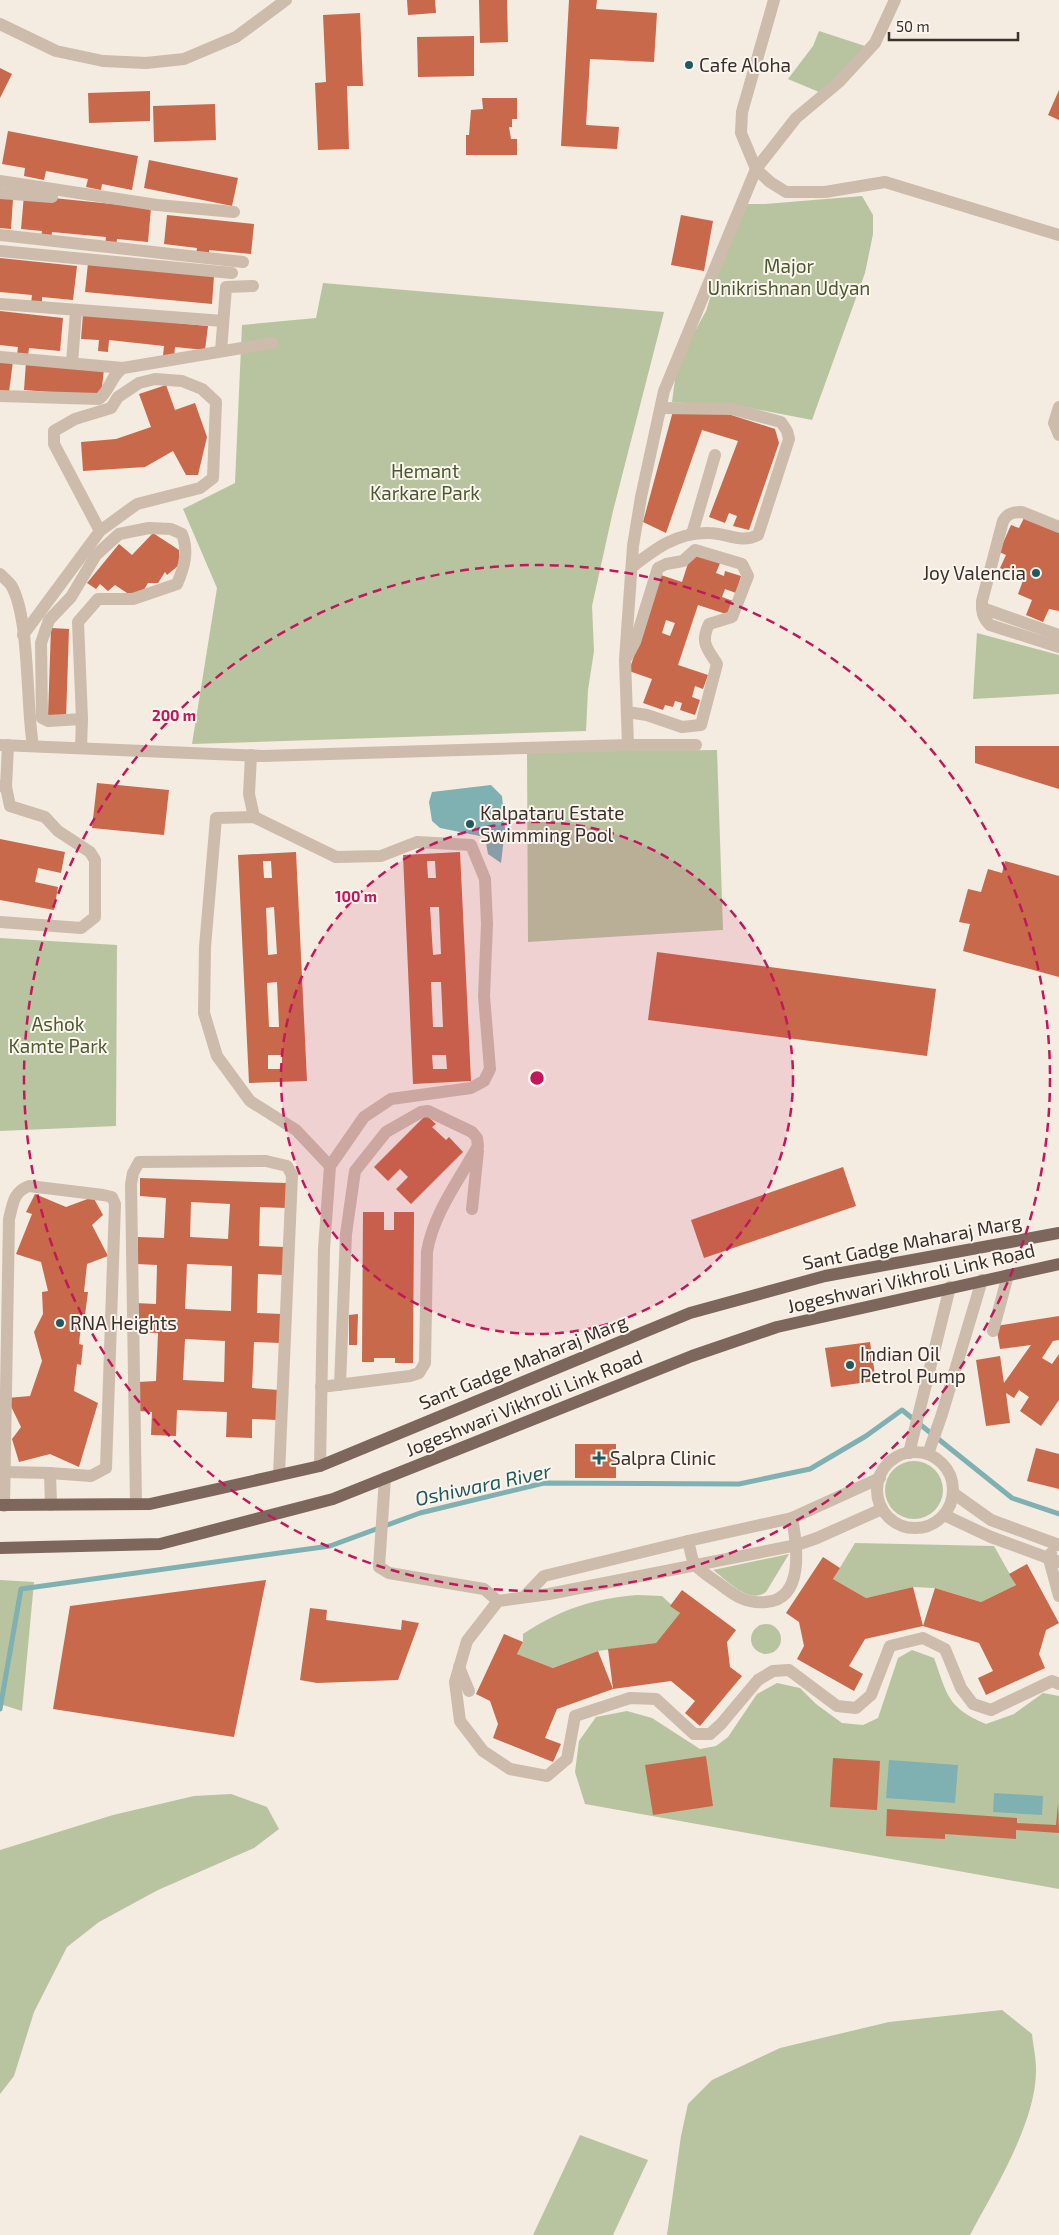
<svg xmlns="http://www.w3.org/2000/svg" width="1059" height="2235" font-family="'Exo 2',sans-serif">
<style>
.green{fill:#b8c4a0}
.water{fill:#7fb0b2}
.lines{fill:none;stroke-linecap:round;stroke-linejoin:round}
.stream{stroke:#7fb0b2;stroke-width:5}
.building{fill:#c8694b;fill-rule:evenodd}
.minor{stroke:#cdbbac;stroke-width:12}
.tertiary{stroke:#cdbbac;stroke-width:12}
.primary{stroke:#7d675c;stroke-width:12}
.ring{fill:none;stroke:#c2185b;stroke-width:2.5;stroke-dasharray:9 6}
.poi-dot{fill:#1f5a5e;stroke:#fbf5ee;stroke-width:2}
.labels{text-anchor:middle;stroke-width:4;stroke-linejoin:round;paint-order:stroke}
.poi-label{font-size:19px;fill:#3b302b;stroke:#fbf5ee;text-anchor:start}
.park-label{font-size:19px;fill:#4a5a2e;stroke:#fbf5ee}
.street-label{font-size:19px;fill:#3b302b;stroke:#fbf5ee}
.water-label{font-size:20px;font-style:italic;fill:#1f5a5e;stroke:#fbf5ee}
.centre{fill:#c2185b;stroke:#fbf5ee;stroke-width:2.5}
.ring-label{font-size:15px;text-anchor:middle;font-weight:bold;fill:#c2185b;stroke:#fbf5ee;stroke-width:4;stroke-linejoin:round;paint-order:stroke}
</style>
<rect width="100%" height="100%" fill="#f4ebe1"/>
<g class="green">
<path d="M819,31L865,46L844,71L819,92L788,79L813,46Z"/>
<path d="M862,196L873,215V234L865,273L812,420L745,407L672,402L677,364L706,311L740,204H765Z"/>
<path d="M323,283L664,312L613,511L592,606L594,651L588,690L586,731L192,744L217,588L183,509L235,483L242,325L316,318Z"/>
<path d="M977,633L1059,655V694L973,699Z"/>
<path d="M717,750L723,930L528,942L527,752Z"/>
<path d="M0,938L117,945L116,1126L0,1131Z"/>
<circle cx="914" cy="1490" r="29"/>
<path d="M855,1543L994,1546L1016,1585L981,1602L935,1588L913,1587L866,1598L833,1579Z"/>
<path d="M789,1554L766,1592C749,1605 727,1580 713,1570Z"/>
<path d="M0,1580L34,1582L22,1711L0,1704Z"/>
<path d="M637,1595L662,1596L680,1613L656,1643L598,1651L553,1668L517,1654L523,1642V1634C561,1609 592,1599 637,1595Z"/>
<circle cx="766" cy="1639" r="15"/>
<path d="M912,1650L934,1658C947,1694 947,1708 986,1724L1014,1714L1043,1693L1059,1696V1889L585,1804L575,1772L579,1741L596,1717L627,1711L652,1718L700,1749L716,1746L728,1737L757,1694L777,1683L800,1688L816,1704L842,1723L863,1725L878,1718L898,1658Z"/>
<path d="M231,1794L267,1807L279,1829L254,1848L158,1890L99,1922L67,1947L34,2012L14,2076L0,2094V1850L113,1815L194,1796Z"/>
<path d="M1002,2010L1032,2034C1033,2045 1036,2057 1036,2069C1037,2121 994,2190 970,2235H667L681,2136L688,2104L712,2080L780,2048L889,2022Z"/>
<path d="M580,2135L648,2160L613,2235H533Z"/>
</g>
<g class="water">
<path d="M491,785L502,796L505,829L501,863L488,854L485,837L440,828L432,821L429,802L432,792Z"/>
<path d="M889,1760L958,1765L955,1803L886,1798Z"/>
<path d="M994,1793L1043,1796L1042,1815L993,1812Z"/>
</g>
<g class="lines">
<path class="stream" d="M0,1709L21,1589L330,1546L420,1513L544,1483L739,1484L810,1469L866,1436L902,1410L1012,1498L1059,1514"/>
</g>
<g class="building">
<path d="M407,0H435L436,13L408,15Z"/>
<path d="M479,0H507L508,42L480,43Z"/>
<path d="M569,0H597L596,9L657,13L654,62L590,59L586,125L619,127L617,149L561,146Z"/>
<path d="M360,13L363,86H347L349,149L318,150L315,83L326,82L323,15Z"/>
<path d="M474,36V76L418,77L417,37Z"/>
<path d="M0,68L12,74L0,98Z"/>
<path d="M1059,90V120L1048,115Z"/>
<path d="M150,91V121L89,123L88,93Z"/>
<path d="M482,98H517V119H512V127H509L511,139H517V155H466V135H469L471,110L483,109Z"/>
<path d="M215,104L216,140L154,142L153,106Z"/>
<path d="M8,131L138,156L132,190L102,184L101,190L86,187L88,179L46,171L44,180L24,176L25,168L2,164Z"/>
<path d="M149,160L238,178L232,206L144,188Z"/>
<path d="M24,195L151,208L148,242L117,239L116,247L105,246L106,237L52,232L51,240L41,239L42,231L21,229Z"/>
<path d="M0,198L13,199L11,229L0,228Z"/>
<path d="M167,215L254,224L251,254L209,250V255L196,254L197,248L164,244Z"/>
<path d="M681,215L713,221L704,271L671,265Z"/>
<path d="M0,258L77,266L73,300L42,297V304H31L32,295L0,292Z"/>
<path d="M88,263L214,276L212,304L85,292Z"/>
<path d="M0,311L63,318L60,351L29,348L28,356L17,355L18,347L0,345Z"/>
<path d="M83,314L208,326L205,350L175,347L174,357L163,356L164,346L109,340L108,352L98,351L99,340L81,339Z"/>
<path d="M0,359L13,361L9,392L0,391Z"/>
<path d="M26,362L104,369L101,396L24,390Z"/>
<path d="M166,385L175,410L195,403L207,437L198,475H186L173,451L145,467L83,471L81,442L116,439L151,427L139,394Z"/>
<path d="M673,411L728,414L775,429L779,443L749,530L733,526L737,516L729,513L725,523L709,517L738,441L702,430L666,533L643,522Z"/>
<path d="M1024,518L1059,532V611L1049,609L1043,622L1026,615L1032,600L1018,594L1024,578L1000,568L1006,555L999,552L1011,525L1019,528Z"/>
<path d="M153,533L179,550V565L167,575L165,572L158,583H148L142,593H127L115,585L108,591L100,584L96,589L87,583L119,544L132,555Z"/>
<path d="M691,554L720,563L716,573L724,576L725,571L741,576L736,593L725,589L722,597L733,601L729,615L698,605L678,665L708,675L703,689L695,686L692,697L700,700L695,715L680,710L682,703L675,701L673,707L665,705L663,710L643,703L652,679L629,671L661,575L682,582ZM666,620L675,623L670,636L662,633Z"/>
<path d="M51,628L69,629L66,718L48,717Z"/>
<path d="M975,746H1059V789L975,763Z"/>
<path d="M97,783L169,790L164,835L92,828Z"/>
<path d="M0,839L65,852L61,873L38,868L35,882L58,887L54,910L0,900Z"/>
<path d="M296,852L307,1081L249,1083L238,855ZM263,861H271L272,878H264ZM274,907L277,954L268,955L266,908ZM277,982L279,1027H269L267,983ZM268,1055H282V1069H268Z"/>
<path d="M460,852L471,1081L413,1084L403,855ZM427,861H435L436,878H428ZM430,907H439L441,954L433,955ZM431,982H441L443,1027H433ZM432,1055H446L447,1069H433Z"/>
<path d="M1005,861L1059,876V977L963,951L970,924L959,922L968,889L981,892L988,869L1002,873Z"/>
<path d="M657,952L936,989L927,1056L648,1020Z"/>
<path d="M426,1115L436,1124L432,1127L446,1140L449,1137L463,1152L411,1204L396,1189L408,1177L400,1169L388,1181L374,1167Z"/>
<path d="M843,1167L856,1206L704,1258L691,1220Z"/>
<path d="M140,1178L287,1183L286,1208L260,1207L259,1246L284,1247L283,1275L258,1274L257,1313L282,1314L281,1343L254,1342L252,1388L279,1390L277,1420L252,1419V1438L226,1437L227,1412L177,1410L176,1436L151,1435L152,1412L139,1411L138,1382L156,1381L158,1333L136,1332L135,1303L156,1304L157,1265L137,1264L138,1237L164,1238L166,1198L140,1196ZM191,1202L230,1204L228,1239L190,1237ZM187,1264L232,1266L231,1311L185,1309ZM185,1339L225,1341L224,1382L183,1380Z"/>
<path d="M35,1194L66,1207L93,1197L103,1215L92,1225L108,1256L87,1264L84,1292H88L85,1315H82L79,1344L83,1345L81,1365L77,1364L74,1391L98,1403L79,1467L50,1454L19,1462L12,1439L21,1427L7,1398L30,1396L42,1361L34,1332L43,1314L42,1292L48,1291L41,1262L16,1254L32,1214L26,1212Z"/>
<path d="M363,1212H384V1230H394V1212H414L413,1363H395V1358H374V1362H362Z"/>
<path d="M358,1314L357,1345H349V1315Z"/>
<path d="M1059,1316V1340L1053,1341L1042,1358L1052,1364L1059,1354V1400L1041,1426L1020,1411L1029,1397L1019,1390L1014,1398L1006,1393L1010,1423L986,1426L976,1360L1000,1356L1004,1383L1031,1345L1000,1349L996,1326Z"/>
<path d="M870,1342L876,1381L831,1387L825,1348Z"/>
<rect x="575" y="1444" width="41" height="34"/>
<path d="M1036,1448L1059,1454V1489L1027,1481Z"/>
<path d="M823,1557L840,1568L833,1579L866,1598L913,1587L923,1626L865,1639L849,1666L863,1674L854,1691L797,1659L804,1646L799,1622L786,1613Z"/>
<path d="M1027,1564L1059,1623L1046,1630L1039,1654L1045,1668L986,1695L978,1678L993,1671L979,1643L923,1626L935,1588L981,1602L1016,1585L1009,1574Z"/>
<path d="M266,1580L234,1737L53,1709L70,1606Z"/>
<path d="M682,1590L736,1630L727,1642L730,1667L742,1676L700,1726L685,1713L695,1701L671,1681L613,1689L608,1649L656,1643L680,1613L670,1606Z"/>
<path d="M310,1608L327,1610L326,1620L401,1630L402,1620L419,1623L398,1680L317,1683L300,1680Z"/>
<path d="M504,1634L523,1642L517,1654L553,1668L598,1651L613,1689L557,1709L545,1738L561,1744L553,1762L493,1738L498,1724L490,1701L476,1694Z"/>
<path d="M706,1756L713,1806L653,1815L645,1765Z"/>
<path d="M833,1758L880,1761L877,1810L830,1807Z"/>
<path d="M1058,1803L1059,1833L1016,1830V1839L945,1834V1839L886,1836L887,1809L1017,1818V1823L1056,1825Z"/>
</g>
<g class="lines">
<g class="minor">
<path d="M774,0L742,112L741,133L756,169L770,182L786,192H825L885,182L1059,235"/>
<path d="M0,181L157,205L234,212"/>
<path d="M0,193L52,197"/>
<path d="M0,235L243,262"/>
<path d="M0,251L232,273"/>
<path d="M0,304L223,321"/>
<path d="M221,351L226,287L253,286"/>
<path d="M0,357L123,368"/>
<path d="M72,363L76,311"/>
<path d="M0,396L99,399C110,391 111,375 123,368L272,343"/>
<path d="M1059,407L1054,423L1059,435"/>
<path d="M1059,527L1022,512C1013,512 1008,513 1003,521L982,601C982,612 982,617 990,625L1059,647"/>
<path d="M692,534L715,455"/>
<path d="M632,567C655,549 677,532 709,533C727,533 741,544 758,535L789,439L787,431L781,422L732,409L661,408"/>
<path d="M0,574C3,577 8,581 11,585C30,616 26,706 33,746"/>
<path d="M982,608L1059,635"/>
<path d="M23,635L100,531L137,504L200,488L213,478L216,402L202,389L182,381L155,379L139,383L118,397L111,408L75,419L54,431V444L100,531"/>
<path d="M627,657L635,642L658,568L666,564L683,561L695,550L742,564L748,576L732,617L709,624C700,643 707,648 717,664L701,725L682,727L647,715L627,712"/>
<path d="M0,745L263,756L628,745H696"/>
<path d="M628,745L625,660L633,546L641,497L664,391L756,169L796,118L839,82L875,43L895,0"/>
<path d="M81,748L82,719L78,622L98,599H133L177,584C184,568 189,551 182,534L171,529L149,528L119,534L96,555L71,597L49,620L41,643L42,718L48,721L82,719"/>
<path d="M251,755L249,794L254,817"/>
<path d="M0,786L6,787L10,806L45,817L58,831L90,852L95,860V917L81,928L0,922"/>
<path d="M6,787L8,745"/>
<path d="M472,1209L478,1151"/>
<path d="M993,1331L1008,1275"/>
<path d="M321,1387L410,1376L419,1373L425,1363L427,1252C433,1214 459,1180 478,1146L477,1138L472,1132L428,1111L421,1112L386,1132L355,1171L346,1234L340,1385"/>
<circle cx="915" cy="1490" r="38"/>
<path d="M909,1453L950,1287"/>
<path d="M928,1454L942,1414L982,1280"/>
<path d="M320,1466L324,1249L330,1166L364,1117L391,1099L471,1088L484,1081L490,1069L484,996L487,924L485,879L471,845L417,842L381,856L336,857L254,817L216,818L205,947L204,1013L217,1056L250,1101L296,1130L330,1166"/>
<path d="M5,1472L50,1473"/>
<path d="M385,1478L379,1567L389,1573L484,1589L498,1601"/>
<path d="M953,1493L991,1520L1059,1545"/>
<path d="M136,1504L131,1184L133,1173L139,1162L266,1161L287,1166L292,1175L279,1475"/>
<path d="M4,1506L9,1219C13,1204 13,1192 29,1186L103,1195L112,1197L115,1204L106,1468L91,1476L50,1473L51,1505"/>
<path d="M882,1509L817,1538L797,1545L549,1594L498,1601L467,1641L455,1682L460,1721L483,1751L510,1769L547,1776L567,1759L575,1716L630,1698L656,1699L694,1734H710L721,1724L758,1680L773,1671L789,1670L837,1706L856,1708L871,1695L890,1646L923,1638L945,1649L961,1688L973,1704L991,1710L1052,1681L1059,1684"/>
<path d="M944,1515L991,1537L1059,1562"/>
<path d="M688,1541C690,1547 691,1557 694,1563C699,1571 713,1579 721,1585C735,1596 747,1604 766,1602C805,1599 797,1545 792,1518"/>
<path d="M1051,1553L1049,1559L1059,1596"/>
<path d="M525,1596L544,1576L688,1541L792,1518L880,1478"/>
<path d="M459,1667L469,1691"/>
</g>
<path class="tertiary" d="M0,24L56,51L103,61L146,63L184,59L236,37L286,0"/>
<g class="primary">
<path d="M0,1505L150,1504L320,1466L690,1313L825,1276L1059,1233"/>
<path d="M0,1548L160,1544L333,1499L692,1356L777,1327L1059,1264"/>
</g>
</g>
<circle cx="537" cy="1078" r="256" fill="#c2185b" fill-opacity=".12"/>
<g class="ring">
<circle cx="537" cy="1078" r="256"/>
<circle cx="537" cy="1078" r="513"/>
</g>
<g class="poi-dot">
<circle cx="689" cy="65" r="5"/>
<circle cx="1036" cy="573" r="5"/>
<circle cx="470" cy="824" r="5"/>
<circle cx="60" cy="1323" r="5"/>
<circle cx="850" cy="1365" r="5"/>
<path d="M596.5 1450.5h5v5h5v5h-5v5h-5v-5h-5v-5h5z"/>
</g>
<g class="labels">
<g class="poi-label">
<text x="699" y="72">Cafe Aloha</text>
<text x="1026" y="580" text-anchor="end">Joy Valencia</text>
<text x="480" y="820">Kalpataru Estate<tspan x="480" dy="22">Swimming Pool</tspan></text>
<text x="70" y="1330">RNA Heights</text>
<text x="860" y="1361">Indian Oil<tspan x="860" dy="22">Petrol Pump</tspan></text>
<text x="610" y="1465">Salpra Clinic</text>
</g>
<g class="park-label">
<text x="789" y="273">Major<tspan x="789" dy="22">Unikrishnan Udyan</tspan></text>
<text x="425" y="478">Hemant<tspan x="425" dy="22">Karkare Park</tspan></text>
<text x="58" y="1031">Ashok<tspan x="58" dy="22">Kamte Park</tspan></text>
</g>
<g class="street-label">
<text transform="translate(912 1242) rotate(-11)" y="7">Sant Gadge Maharaj Marg</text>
<text transform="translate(911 1278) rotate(-13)" y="7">Jogeshwari Vikhroli Link Road</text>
<text transform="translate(523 1362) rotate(-22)" y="7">Sant Gadge Maharaj Marg</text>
<text transform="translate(524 1403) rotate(-22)" y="7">Jogeshwari Vikhroli Link Road</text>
</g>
<g class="water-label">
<text transform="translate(483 1485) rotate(-12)" y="7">Oshiwara River</text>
</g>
</g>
<circle cx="537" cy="1078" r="8" class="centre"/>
<g class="ring-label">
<text x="174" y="721">200 m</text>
<text x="356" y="902">100 m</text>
</g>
<path d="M889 32v8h129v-8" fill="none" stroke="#3b302b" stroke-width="2.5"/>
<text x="896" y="32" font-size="15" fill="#3b302b" stroke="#fbf5ee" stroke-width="4" paint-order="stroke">50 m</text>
</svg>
